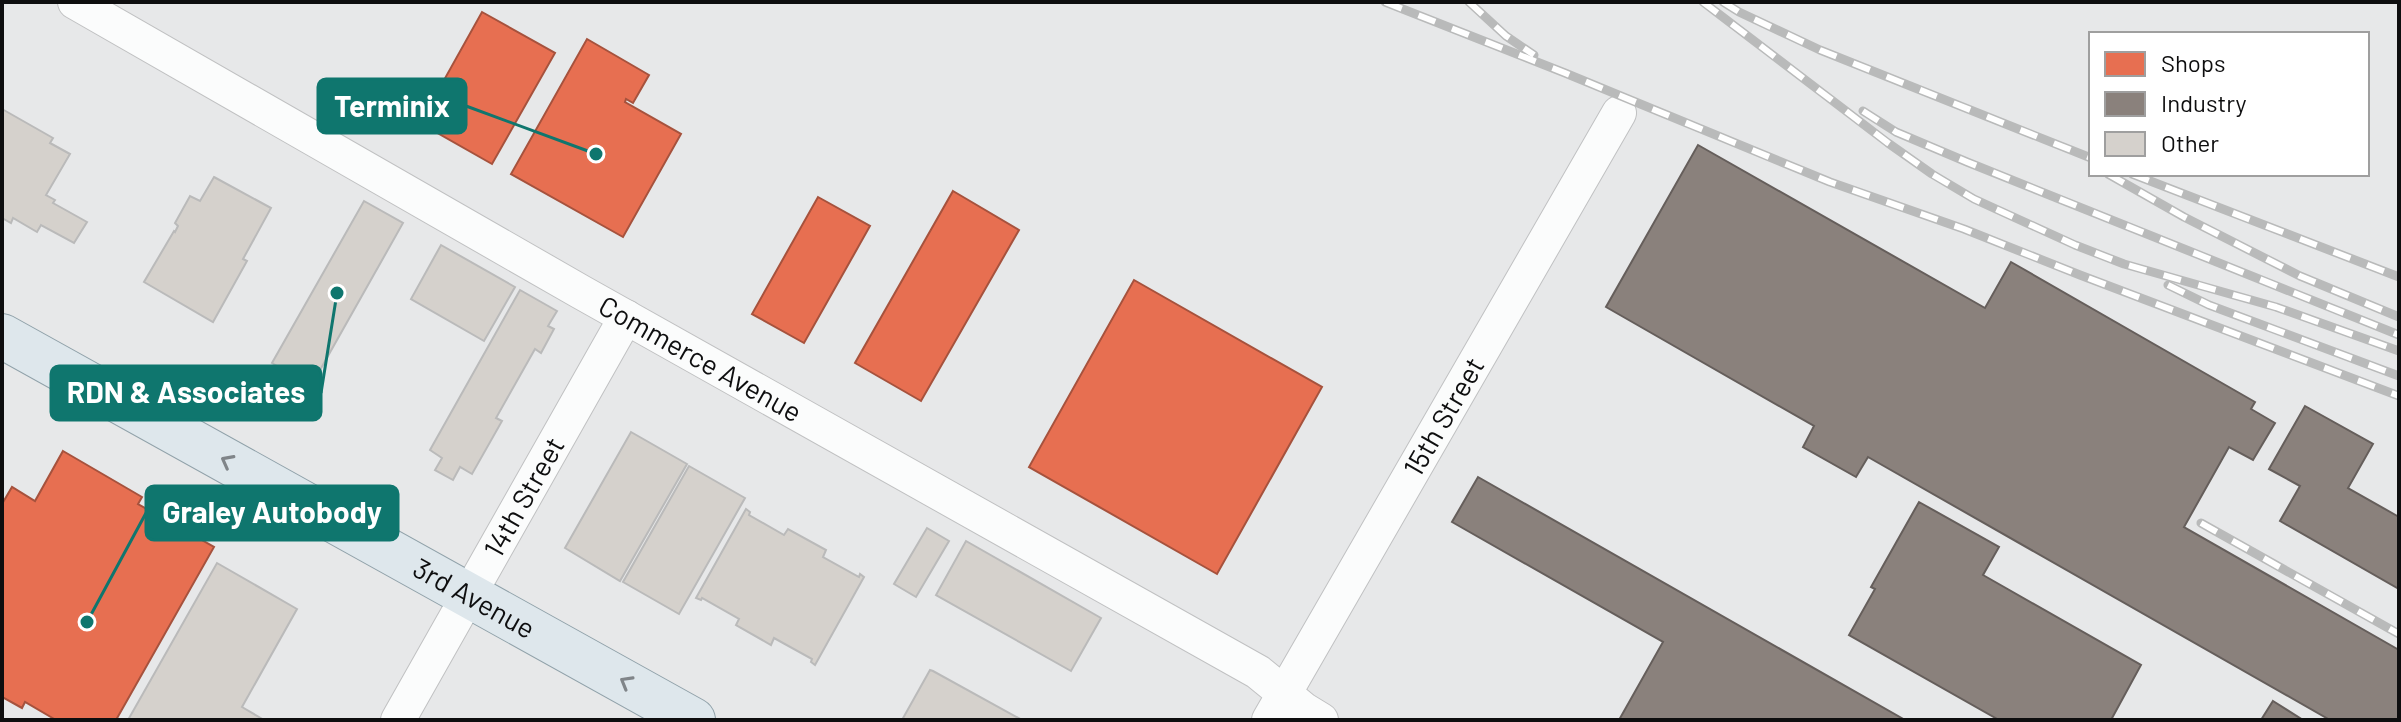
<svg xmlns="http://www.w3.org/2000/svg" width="2401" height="722" font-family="Barlow,sans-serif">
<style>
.shops{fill:#e76f51;stroke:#a6523d;stroke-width:2}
.industry{fill:#8a817c;stroke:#655e5b;stroke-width:2}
.building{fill:#d5d1cc;stroke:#bababa;stroke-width:2}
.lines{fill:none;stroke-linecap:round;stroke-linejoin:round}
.minor-casing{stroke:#c0c1c2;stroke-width:36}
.primary-casing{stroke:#91a2aa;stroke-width:46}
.minor{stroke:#fbfcfc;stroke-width:34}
.primary{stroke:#dee7ec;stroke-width:44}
.rail-casing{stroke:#b9baba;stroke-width:9}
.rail{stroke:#fff;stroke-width:6;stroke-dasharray:18;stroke-linecap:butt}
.oneway{stroke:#808589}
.labels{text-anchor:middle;stroke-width:8;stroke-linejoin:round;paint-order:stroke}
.street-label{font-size:28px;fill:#0e0e0f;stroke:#fff}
.leader{fill:none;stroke:#0f766e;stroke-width:3}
.callout-dot{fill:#0f766e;stroke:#fff;stroke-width:3}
.callout{fill:#0f766e;stroke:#0f766e;stroke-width:3}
.callout-label{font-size:30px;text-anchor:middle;font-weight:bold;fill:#fff}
</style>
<rect width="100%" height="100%" fill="#e7e8e9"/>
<g class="shops">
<path d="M482,12L555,53L492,164L420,123Z"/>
<path d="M587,39L649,75L633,103L626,99L625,102L681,134L623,237L511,174Z"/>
<path d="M953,191L1019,230L921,401L855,363Z"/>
<path d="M818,197L870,226L804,343L752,314Z"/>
<path d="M1134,280L1322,387L1217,574L1029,467Z"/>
<path d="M63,451L142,497L138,504L214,547L116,720H56L25,702L22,708L2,697V504L12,487L35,501Z"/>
</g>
<g class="industry">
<path d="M1698,145L1985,308L2011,262L2255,402L2251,409L2275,423L2253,460L2229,447L2184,527L2399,650V720H2330L1868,457L1856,477L1803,447L1814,426L1606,307Z"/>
<path d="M2305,406L2373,444L2348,488L2399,517V589L2280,521L2300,486L2269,469Z"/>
<path d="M1478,477L1905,720H1619L1663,642L1452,522Z"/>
<path d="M1919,502L1999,547L1983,575L2141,665L2111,720H1999L1849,635L1875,589L1871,587Z"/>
<path d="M2273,701L2303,720H2261Z"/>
</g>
<g class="building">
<path d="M2,109L53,138L50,143L70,154L46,195L55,200L53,203L87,222L74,243L41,225L37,232L13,218L11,223L2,218Z"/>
<path d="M214,177L271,208L243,259L247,261L213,322L144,282L174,231L175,232L178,226L175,223L190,196L200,201Z"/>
<path d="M364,201L403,223L311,386L272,363Z"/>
<path d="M441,245L515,287L484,341L411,299Z"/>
<path d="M520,290L557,311L548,326L554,329L541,353L535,349L496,418L502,421L472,474L460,467L453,480L435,470L442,458L430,450Z"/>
<path d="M631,432L687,464L620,581L565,548Z"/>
<path d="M689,466L745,498L679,614L623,582Z"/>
<path d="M746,509L750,512L749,515L784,535L788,529L826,550L823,557L859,577L860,574L864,577L815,665L811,662L812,659L774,638L771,645L736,625L739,619L702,598L701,600L696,598Z"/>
<path d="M927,528L949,541L916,597L894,584Z"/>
<path d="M966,541L1101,618L1071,671L936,595Z"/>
<path d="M217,563L297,609L242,707L264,720H128Z"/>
<path d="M930,670L933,671L1022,720H902Z"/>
</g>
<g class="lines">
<defs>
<g id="minor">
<path id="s1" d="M75,2L581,292L1258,672L1303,709L1321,720"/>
<path id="s2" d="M398,720L626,317"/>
<path id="s3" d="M1269,720L1619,113"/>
</g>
<g id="primary">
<path id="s4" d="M2,336L693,720"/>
</g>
</defs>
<use href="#minor" class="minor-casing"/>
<use href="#primary" class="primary-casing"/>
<use href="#minor" class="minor"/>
<use href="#primary" class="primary"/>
<defs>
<g id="rail">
<path d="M1385,2L1565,73L1830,182L1964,229L2080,275L2399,396"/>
<path d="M1469,2L1506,36L1534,55"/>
<path d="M1703,2L1888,143L1932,174L1974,199L2075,245L2124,264L2276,307L2399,351"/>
<path d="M1723,2L1739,12L1820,50L2091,158"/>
<path d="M1863,111L1896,132L1967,162L2399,335"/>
<path d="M2108,174L2184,217L2300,276L2399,317"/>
<path d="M2132,174L2399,277"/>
<path d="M2168,285L2209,305L2399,376"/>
<path d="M2201,523L2399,634"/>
</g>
</defs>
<use href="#rail" class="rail-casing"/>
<use href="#rail" class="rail"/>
</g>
<defs><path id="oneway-chevron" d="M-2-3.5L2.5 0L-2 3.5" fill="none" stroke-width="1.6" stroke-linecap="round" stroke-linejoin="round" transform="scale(2)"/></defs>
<g class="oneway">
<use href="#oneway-chevron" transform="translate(227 461) rotate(-152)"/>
<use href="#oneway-chevron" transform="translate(626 682) rotate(-150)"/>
</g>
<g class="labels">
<g class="street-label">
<text dy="10" stroke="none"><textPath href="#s1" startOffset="720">Commerce Avenue</textPath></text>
<text dy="10" stroke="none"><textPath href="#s3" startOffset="350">15th Street</textPath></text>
<text dy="10" stroke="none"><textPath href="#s2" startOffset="256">14th Street</textPath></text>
<text dy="10" stroke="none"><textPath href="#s4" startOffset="540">3rd Avenue</textPath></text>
</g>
</g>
<path class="leader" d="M596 154L466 106M337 293L321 393M87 622L146 513"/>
<g class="callout-dot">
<circle cx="596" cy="154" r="8"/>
<circle cx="337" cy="293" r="8"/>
<circle cx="87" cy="622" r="8"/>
</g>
<g class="callout">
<rect x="318" y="79" width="148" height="54" rx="8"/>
<rect x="51" y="366" width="270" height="54" rx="8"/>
<rect x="146" y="486" width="252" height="54" rx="8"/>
</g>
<g class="callout-label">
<text x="392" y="117">Terminix</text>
<text x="186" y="403">RDN &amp; Associates</text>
<text x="272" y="523">Graley Autobody</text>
</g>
<rect width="2401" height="722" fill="none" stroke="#0e0e0f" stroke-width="8"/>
<rect x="2089" y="32" width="280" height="144" fill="#ffffff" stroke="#9f9f9f" stroke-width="2"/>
<rect x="2105" y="52" width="40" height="24" fill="#e76f51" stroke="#9f9f9f" stroke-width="2"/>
<text x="2161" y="72" font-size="24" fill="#0e0e0f">Shops</text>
<rect x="2105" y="92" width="40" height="24" fill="#8a817c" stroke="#9f9f9f" stroke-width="2"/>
<text x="2161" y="112" font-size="24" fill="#0e0e0f">Industry</text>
<rect x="2105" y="132" width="40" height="24" fill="#d5d1cc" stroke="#9f9f9f" stroke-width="2"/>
<text x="2161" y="152" font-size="24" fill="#0e0e0f">Other</text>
</svg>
